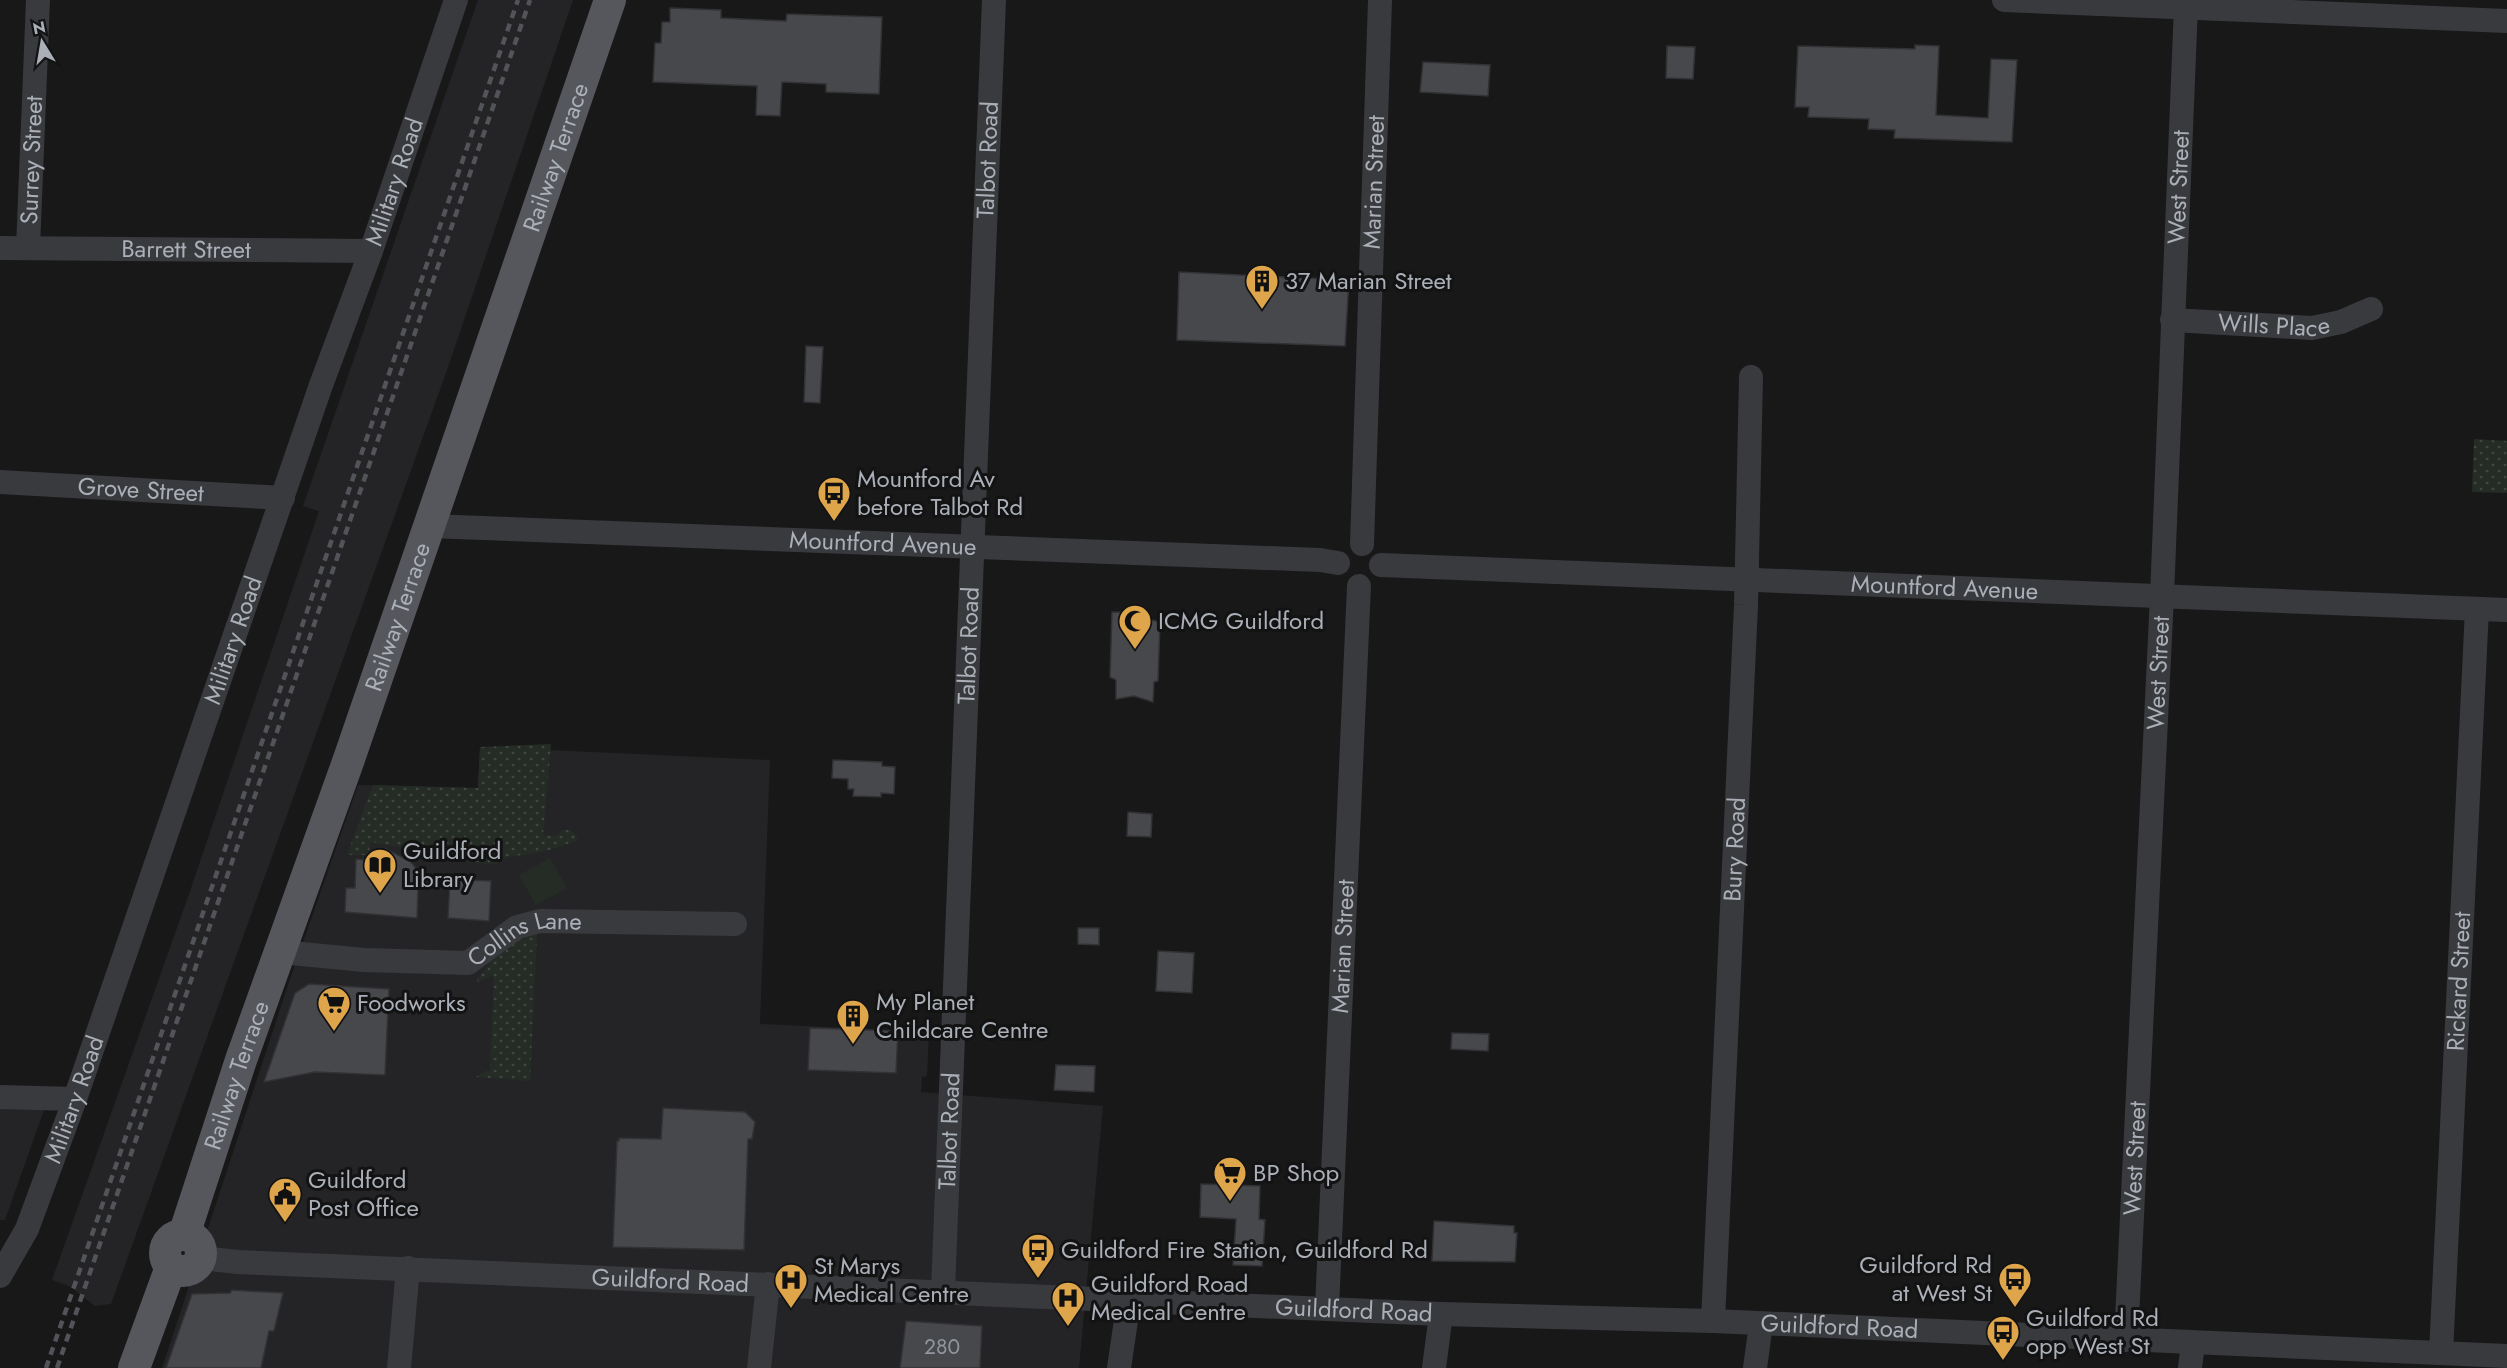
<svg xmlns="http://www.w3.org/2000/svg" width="2507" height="1368" font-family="Jost,sans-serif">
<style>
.built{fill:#242426}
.grass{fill:url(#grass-dots)}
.pitch{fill:#242c25}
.building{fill:#47484c;stroke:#323235;stroke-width:1.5}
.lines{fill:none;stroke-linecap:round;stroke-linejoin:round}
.minor{stroke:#393a3e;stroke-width:24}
.major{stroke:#55575d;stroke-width:32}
.rail{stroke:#525459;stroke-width:4.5;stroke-dasharray:8 6;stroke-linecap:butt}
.labels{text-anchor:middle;stroke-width:6;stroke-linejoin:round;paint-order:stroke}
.number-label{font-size:21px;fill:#92969d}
.street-label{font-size:24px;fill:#abb0b8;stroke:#131314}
.poi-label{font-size:24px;fill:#abb0b8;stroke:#131314;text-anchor:start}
</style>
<defs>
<pattern id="grass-dots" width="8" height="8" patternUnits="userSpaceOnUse" patternTransform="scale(1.5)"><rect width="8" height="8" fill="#242c25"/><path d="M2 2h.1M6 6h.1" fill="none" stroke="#414843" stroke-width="1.8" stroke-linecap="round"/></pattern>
</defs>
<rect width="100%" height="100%" fill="#181819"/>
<g class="built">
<path d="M478,0H573L446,373L111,1304L95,1306L69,1286L52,1280L189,894L319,511L303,506Z"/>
<path d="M480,747L770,760L760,1024L929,1032L927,1076L922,1077L921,1092L1103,1106L1079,1368H162L288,985L358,785L478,788Z"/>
<path d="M0,1105L45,1107L5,1220H0Z"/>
</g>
<g class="grass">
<path d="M2474,439L2507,441V493L2472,492Z"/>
<path d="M551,744L543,835L557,836L562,830H570L577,836V841L546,851L509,857L496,864L476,863L430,852L371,842L368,855H347L373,785L478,788L480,747Z"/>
<path d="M537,934L530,1081L476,1077L490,1069L494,975L478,982L477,979C492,961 512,936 537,934Z"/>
</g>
<path class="pitch" d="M550,858L567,888L536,905L519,875Z"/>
<g class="building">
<path d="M670,8L721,10V18L786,21L787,14L882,17L879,94L826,92V84L782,82L780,116L756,115L757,86L653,82L655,43H661L662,22H670Z"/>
<path d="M1915,45L1939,46L1936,115L1988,118L1991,59L2017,60L2012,142L1894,138L1895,130L1868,129L1869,119L1808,117L1809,107H1795L1798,46L1915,49Z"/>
<path d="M1667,46L1695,47L1693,79L1666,78Z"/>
<path d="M1423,62L1490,65L1488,96L1420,92Z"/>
<path d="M1179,272L1349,280L1345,346L1177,340Z"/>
<path d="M806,346L823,347L820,403L804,402Z"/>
<path d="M1112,612L1148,613V619L1160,622L1158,681L1154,682L1153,702L1134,696L1116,699V680L1110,677Z"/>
<path d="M833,760L882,762V766L895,767L894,794L881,793V797L853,796L854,789H848V779L832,778Z"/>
<path d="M1128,812L1152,814L1151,837L1127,836Z"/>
<path d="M386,849L410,861L428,883L418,890L417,918L345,912L346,888H355L356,859L378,861Z"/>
<path d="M450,879L491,881L489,921L448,918Z"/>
<path d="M1078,928H1099V945L1078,944Z"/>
<path d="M1158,951L1194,953L1192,993L1156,991Z"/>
<path d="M309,984L389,989L385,1075L315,1072L264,1082L295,993Z"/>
<path d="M810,1028L898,1031L896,1073L808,1070Z"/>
<path d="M1452,1033L1489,1034L1488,1051L1451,1049Z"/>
<path d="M1056,1065L1095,1066L1094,1092L1054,1090Z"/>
<path d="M663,1108L745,1112L755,1122L752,1139H748L744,1250L613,1247L617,1141H619V1138L661,1139Z"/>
<path d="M1201,1184L1260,1186L1259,1219L1265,1220L1262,1266L1233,1265L1236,1219L1200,1217Z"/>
<path d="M1434,1221L1514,1226V1233H1517L1515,1262L1432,1261Z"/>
<path d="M232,1290L283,1293L274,1331H269L261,1368H166L192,1294L230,1293Z"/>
<path d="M906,1321L982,1326L980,1368H900Z"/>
</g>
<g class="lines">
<g class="minor">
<path d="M2004,0L2507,21"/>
<path id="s1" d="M0,248L371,251"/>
<path id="s2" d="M28,248L38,0"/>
<path id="s3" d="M2172,320L2312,328L2341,322L2371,309"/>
<path id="s4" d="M0,482L283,498"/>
<path id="s5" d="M429,526L1320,560L1338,563"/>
<path id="s6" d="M1362,544L1380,0"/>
<path id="s7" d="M1381,565L2507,610"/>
<path id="s8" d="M281,952L364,960L468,963L517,927L540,921L735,924"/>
<path d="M0,1097L75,1099"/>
<path id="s9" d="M201,1258L238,1262L1441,1314L1713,1321L2507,1356"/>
<path id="s10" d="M0,1276L27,1229L75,1099L321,385L371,251L456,0"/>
<path id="s11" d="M943,1291L994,0"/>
<path id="s12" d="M1327,1308L1359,586"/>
<path id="s13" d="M1713,1321L1746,605L1751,377"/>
<path id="s14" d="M2126,1340L2162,596L2186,6"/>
<path id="s15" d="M2441,1353L2477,609"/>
<path d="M399,1368L408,1268"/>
<path d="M759,1368L768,1284"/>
<path d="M1119,1368L1129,1300"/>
<path d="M1434,1368L1441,1314"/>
<path d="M1755,1368L1761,1324"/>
<path d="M2190,1368L2193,1343"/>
</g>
<g class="major">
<circle cx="183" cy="1253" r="18"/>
<path id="s16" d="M184,1235L241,1060L349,759L610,0"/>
<path d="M134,1368L171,1267"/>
</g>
<g class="rail">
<path d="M46,1368L518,0"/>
<path d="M57,1368L530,0"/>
</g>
</g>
<defs>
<symbol id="building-pin" viewBox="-11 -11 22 30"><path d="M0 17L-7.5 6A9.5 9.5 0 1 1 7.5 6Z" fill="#dfa54a" stroke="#131314"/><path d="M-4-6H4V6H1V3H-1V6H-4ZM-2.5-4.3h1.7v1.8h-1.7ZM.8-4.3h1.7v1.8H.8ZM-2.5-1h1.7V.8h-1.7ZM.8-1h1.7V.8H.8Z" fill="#111"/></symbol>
<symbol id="bus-pin" viewBox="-11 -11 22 30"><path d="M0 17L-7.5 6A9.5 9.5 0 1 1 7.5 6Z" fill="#dfa54a" stroke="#131314"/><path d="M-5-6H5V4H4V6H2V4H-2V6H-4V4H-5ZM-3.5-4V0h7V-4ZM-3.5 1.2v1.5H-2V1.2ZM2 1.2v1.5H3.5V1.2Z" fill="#111"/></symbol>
<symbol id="mosque-pin" viewBox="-11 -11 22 30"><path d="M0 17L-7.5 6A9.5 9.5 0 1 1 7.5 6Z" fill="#dfa54a" stroke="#131314"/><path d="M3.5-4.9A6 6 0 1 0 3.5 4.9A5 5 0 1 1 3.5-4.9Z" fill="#111"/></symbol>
<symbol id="library-pin" viewBox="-11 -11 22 30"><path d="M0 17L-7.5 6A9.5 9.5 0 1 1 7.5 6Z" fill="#dfa54a" stroke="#131314"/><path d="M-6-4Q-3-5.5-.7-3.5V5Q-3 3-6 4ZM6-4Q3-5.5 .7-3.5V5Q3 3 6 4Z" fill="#111"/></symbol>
<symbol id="supermarket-pin" viewBox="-11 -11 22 30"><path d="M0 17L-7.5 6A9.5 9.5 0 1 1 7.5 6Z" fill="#dfa54a" stroke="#131314"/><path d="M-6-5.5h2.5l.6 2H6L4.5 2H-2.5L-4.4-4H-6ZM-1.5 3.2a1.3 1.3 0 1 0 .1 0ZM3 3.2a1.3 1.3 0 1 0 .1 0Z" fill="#111"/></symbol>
<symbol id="civic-pin" viewBox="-11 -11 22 30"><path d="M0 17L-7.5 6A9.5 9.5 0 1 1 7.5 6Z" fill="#dfa54a" stroke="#131314"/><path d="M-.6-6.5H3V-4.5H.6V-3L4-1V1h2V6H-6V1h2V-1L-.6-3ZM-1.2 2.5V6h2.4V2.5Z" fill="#111"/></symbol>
<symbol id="hospital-pin" viewBox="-11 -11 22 30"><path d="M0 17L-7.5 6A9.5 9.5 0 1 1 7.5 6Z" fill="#dfa54a" stroke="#131314"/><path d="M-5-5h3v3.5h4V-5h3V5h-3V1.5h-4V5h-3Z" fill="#111"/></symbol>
</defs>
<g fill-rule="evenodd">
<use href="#building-pin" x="1243" y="262" width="38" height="52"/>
<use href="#bus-pin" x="815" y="474" width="38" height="52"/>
<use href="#mosque-pin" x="1116" y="602" width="38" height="52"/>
<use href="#library-pin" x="361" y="846" width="38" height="52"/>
<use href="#supermarket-pin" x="315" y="984" width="38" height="52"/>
<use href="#building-pin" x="834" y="997" width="38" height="52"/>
<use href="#supermarket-pin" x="1211" y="1154" width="38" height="52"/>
<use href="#civic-pin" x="266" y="1175" width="38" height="52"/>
<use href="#bus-pin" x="1019" y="1231" width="38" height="52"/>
<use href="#bus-pin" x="1996" y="1260" width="38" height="52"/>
<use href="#hospital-pin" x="772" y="1261" width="38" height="52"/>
<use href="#hospital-pin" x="1049" y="1279" width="38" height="52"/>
<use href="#bus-pin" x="1984" y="1313" width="38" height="52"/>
</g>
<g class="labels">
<g class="number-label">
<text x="942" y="1354">280</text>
</g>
<g class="street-label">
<text dy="8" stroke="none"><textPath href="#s16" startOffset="1140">Railway Terrace</textPath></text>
<text dy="8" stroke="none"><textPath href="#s2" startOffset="88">Surrey Street</textPath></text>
<text dy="8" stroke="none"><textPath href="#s11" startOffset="1132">Talbot Road</textPath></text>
<text dy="8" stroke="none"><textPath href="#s10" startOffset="1164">Military Road</textPath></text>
<text dy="8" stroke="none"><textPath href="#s6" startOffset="362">Marian Street</textPath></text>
<text dy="8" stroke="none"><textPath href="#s14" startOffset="1154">West Street</textPath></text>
<text dy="8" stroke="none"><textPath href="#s1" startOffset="186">Barrett Street</textPath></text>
<text dy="8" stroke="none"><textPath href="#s3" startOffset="102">Wills Place</textPath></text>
<text dy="8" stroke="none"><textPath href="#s4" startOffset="141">Grove Street</textPath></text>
<text dy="8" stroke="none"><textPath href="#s5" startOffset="454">Mountford Avenue</textPath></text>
<text dy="8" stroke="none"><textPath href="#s7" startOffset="564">Mountford Avenue</textPath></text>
<text dy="8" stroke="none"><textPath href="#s16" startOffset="654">Railway Terrace</textPath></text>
<text dy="8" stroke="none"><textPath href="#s10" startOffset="678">Military Road</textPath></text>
<text dy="8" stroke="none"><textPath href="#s11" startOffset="646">Talbot Road</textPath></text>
<text dy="8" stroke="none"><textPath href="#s14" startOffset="668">West Street</textPath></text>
<text dy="8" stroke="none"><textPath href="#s13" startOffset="472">Bury Road</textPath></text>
<text dy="8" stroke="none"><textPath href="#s8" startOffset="252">Collins Lane</textPath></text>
<text dy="8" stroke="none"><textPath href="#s12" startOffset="362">Marian Street</textPath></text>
<text dy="8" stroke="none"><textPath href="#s15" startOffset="372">Rickard Street</textPath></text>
<text dy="8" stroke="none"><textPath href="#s16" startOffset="168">Railway Terrace</textPath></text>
<text dy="8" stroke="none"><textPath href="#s10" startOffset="192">Military Road</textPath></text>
<text dy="8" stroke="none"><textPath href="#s11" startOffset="160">Talbot Road</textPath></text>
<text dy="8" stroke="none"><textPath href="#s14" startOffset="182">West Street</textPath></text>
<text dy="8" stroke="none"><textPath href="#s9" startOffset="470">Guildford Road</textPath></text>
<text dy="8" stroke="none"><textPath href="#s9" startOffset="1154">Guildford Road</textPath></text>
<text dy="8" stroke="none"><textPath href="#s9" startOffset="1640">Guildford Road</textPath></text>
</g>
<g class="poi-label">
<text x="1285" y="289">37 Marian Street</text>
<text x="857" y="487">Mountford Av<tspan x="857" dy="28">before Talbot Rd</tspan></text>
<text x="1158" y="629">ICMG Guildford</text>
<text x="403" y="859">Guildford<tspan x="403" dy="28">Library</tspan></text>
<text x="876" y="1010">My Planet<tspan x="876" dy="28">Childcare Centre</tspan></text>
<text x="357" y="1011">Foodworks</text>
<text x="1253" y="1181">BP Shop</text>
<text x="308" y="1188">Guildford<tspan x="308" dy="28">Post Office</tspan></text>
<text x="1061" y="1258">Guildford Fire Station, Guildford Rd</text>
<text x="1992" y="1273" text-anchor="end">Guildford Rd<tspan x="1992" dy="28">at West St</tspan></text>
<text x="814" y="1274">St Marys<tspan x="814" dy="28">Medical Centre</tspan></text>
<text x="1091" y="1292">Guildford Road<tspan x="1091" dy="28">Medical Centre</tspan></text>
<text x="2026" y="1326">Guildford Rd<tspan x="2026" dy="28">opp West St</tspan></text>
</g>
</g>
<g transform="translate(42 42) rotate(349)" stroke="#131314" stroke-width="4.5" paint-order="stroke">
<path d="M0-4.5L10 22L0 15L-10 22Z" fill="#abb0b8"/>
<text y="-9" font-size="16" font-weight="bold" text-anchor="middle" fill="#abb0b8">N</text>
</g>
</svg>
